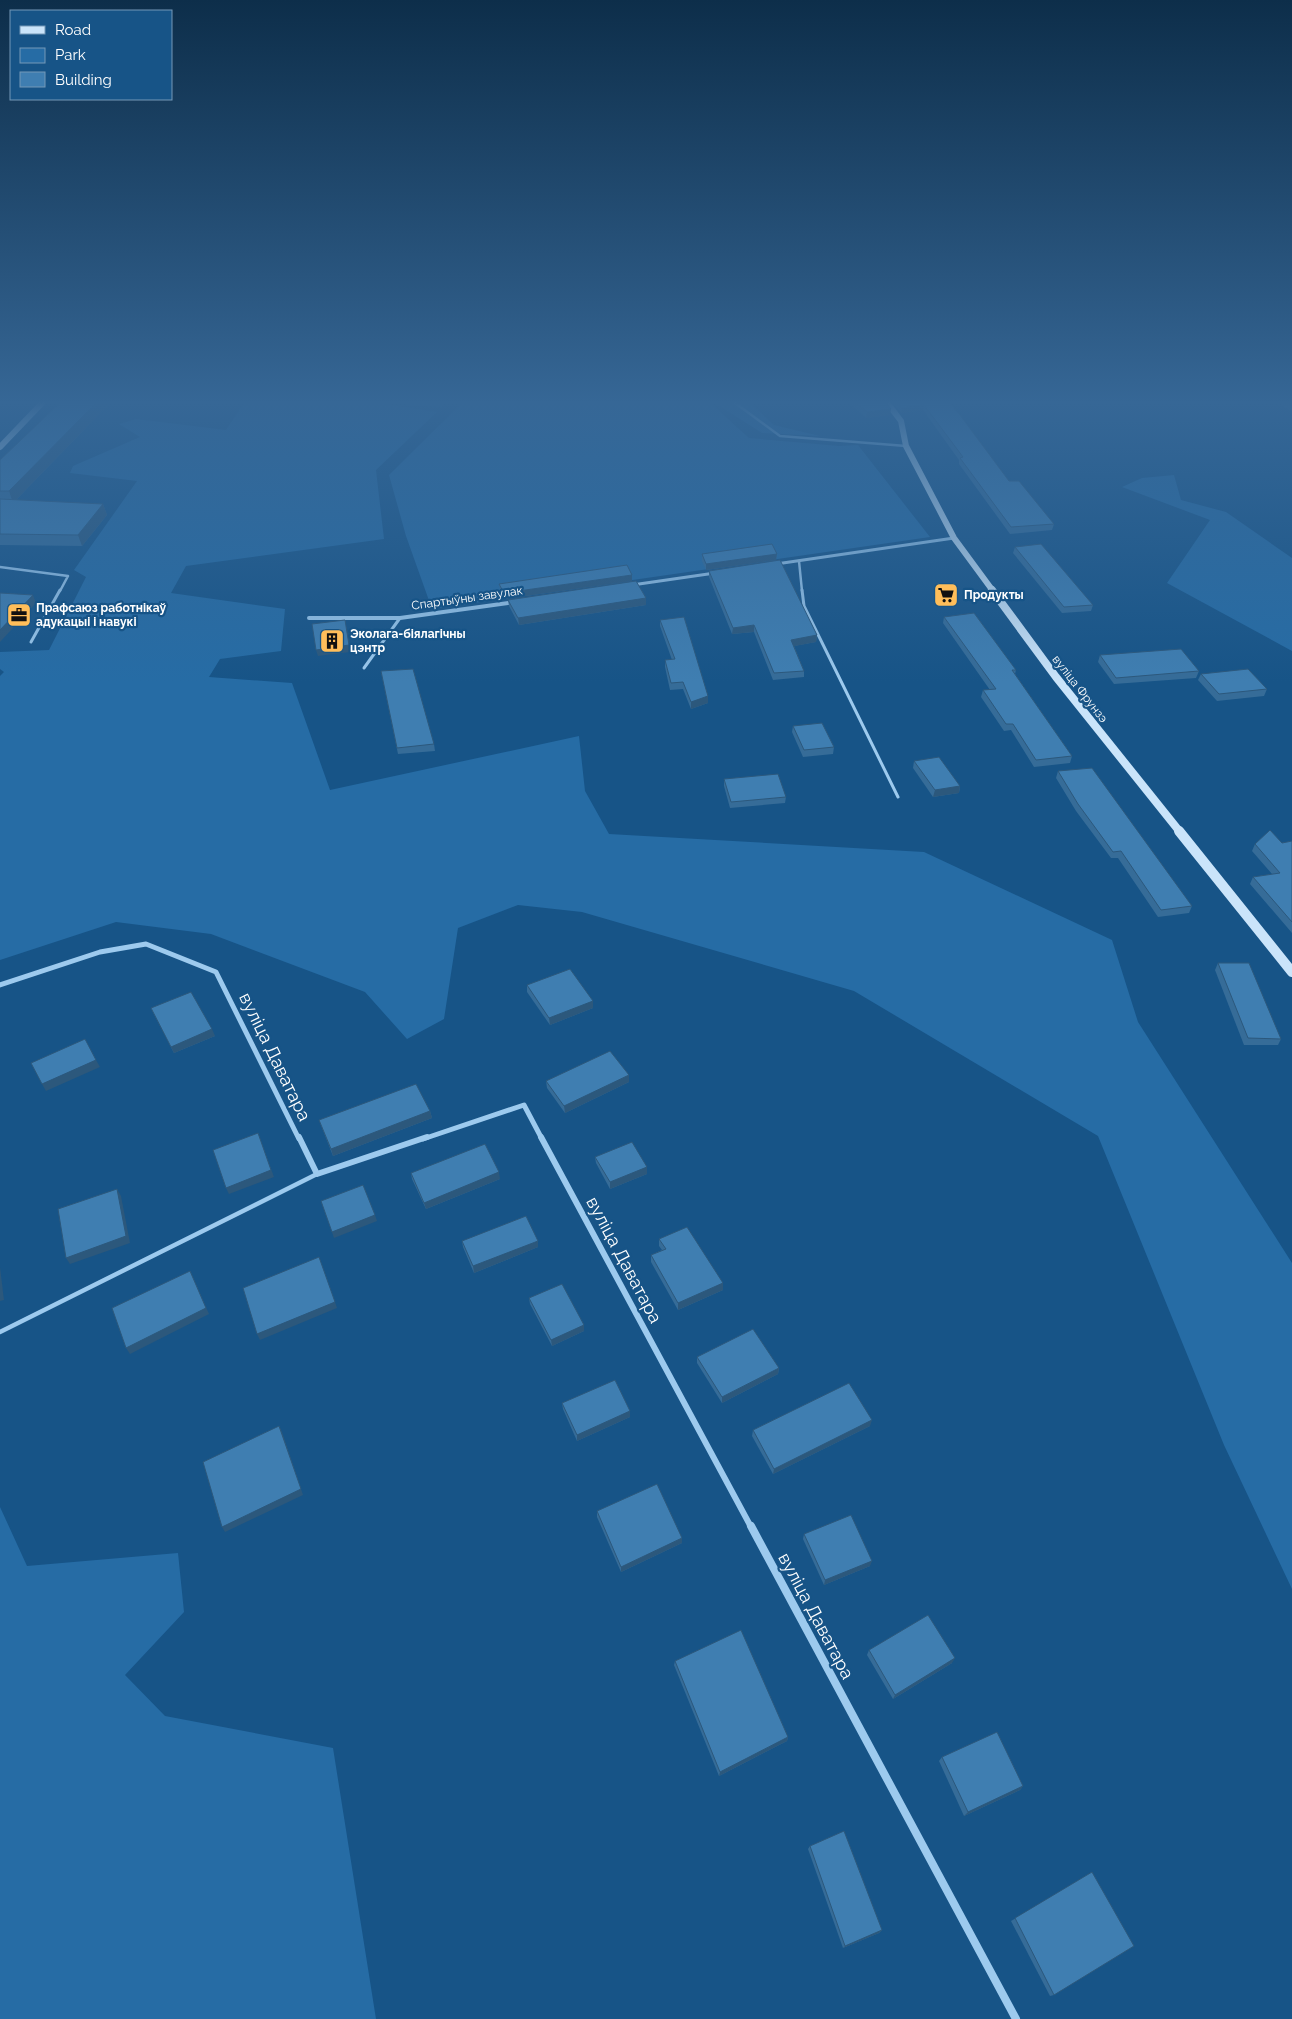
<svg xmlns="http://www.w3.org/2000/svg" width="1292" height="2019" font-family="Raleway,sans-serif">
<style>
.green{fill:#266ca5}
.lines{fill:none;stroke-linecap:round;stroke-linejoin:round}
.lane-far2{stroke:#9dcaee;stroke-width:2.5}
.lane-far1{stroke:#9dcaee;stroke-width:3}
.lane{stroke:#9dcaee;stroke-width:4.5}
.street-far4{stroke:#9dcaee;stroke-width:3}
.street-far3{stroke:#9dcaee;stroke-width:4}
.street-far2{stroke:#9dcaee;stroke-width:5}
.street-far1{stroke:#9dcaee;stroke-width:6}
.street{stroke:#9dcaee;stroke-width:8}
.secondary-far2{stroke:#cae4fa;stroke-width:6}
.secondary-far1{stroke:#cae4fa;stroke-width:8}
.secondary{stroke:#cae4fa;stroke-width:10}
.wall{fill:#366c98}
.shaded-wall{fill:#2c587c}
.building{fill:#3f7eb1;stroke:#2c587c}
.labels{text-anchor:middle;stroke-width:4.5;stroke-linejoin:round;paint-order:stroke}
.far-poi-label{font-size:12px;font-weight:bold;fill:#fff;stroke:#175487;text-anchor:start}
.far-street-label{font-size:12px;fill:#fff;stroke:#175487}
.near-street-label{font-size:18px;fill:#fff;stroke:#175487}
</style>
<rect width="100%" height="100%" fill="#175487"/>
<g class="green">
<path d="M223,400H382L378,403L437,412L376,470L384,539L186,566L171,593L285,609L281,651L220,659L209,677L292,683L330,790L579,736L585,791L609,834L924,852L1112,940L1138,1022L1292,1263V1589L1224,1445L1098,1136L854,991L582,912L518,905L458,928L444,1019L407,1039L365,992L211,934L116,922L0,960V676L4,672L0,669V652L49,650L86,577L74,570L137,481L70,473L73,466L140,437L119,424L136,419L226,430L244,403Z"/>
<path d="M411,400H447L442,407L408,405Z"/>
<path d="M465,400H707L749,438L839,446L858,445L930,537L432,609L406,536L389,475Z"/>
<path d="M710,400H747L774,425L820,436L762,433Z"/>
<path d="M1174,475L1181,500L1226,512L1292,558V651L1167,583L1210,520L1122,487L1142,478Z"/>
<path d="M0,1507L27,1566L178,1553L184,1612L125,1675L165,1716L333,1748L376,2019H0Z"/>
</g>
<g class="lines">
<g class="lane-far2">
<path d="M731,400L780,436L906,446"/>
<path d="M799,561L802,591"/>
<path d="M0,567L68,576L60,591"/>
</g>
<g class="lane-far1">
<path d="M802,590L804,606L898,797"/>
<path d="M31,642L60,590"/>
<path d="M364,668L400,618"/>
</g>
<path class="lane" d="M0,1332L317,1174"/>
<g class="street-far4">
<path d="M776,564L954,538"/>
<path d="M632,585L715,573"/>
</g>
<path class="street-far3" d="M309,618H400L515,602"/>
<g class="street-far2">
<path d="M0,985L100,952L146,944L216,972L299,1139"/>
<path d="M423,1139L524,1105L542,1139"/>
</g>
<g class="street-far1">
<path d="M299,1137L317,1174L427,1137"/>
<path d="M541,1137L751,1527"/>
</g>
<path class="street" d="M751,1526L1016,2019"/>
<g class="secondary-far2">
<path d="M885,400L901,421L906,446L954,538L993,591"/>
<path d="M0,447L45,400"/>
</g>
<path class="secondary-far1" d="M992,590L1056,677L1180,832"/>
<path class="secondary" d="M1179,831L1292,972"/>
</g>
<g class="wall">
<path d="M63,400H106L108,405L16,500L103,504L107,515L82,546L0,545V460Z"/>
<path d="M847,400H884L890,415L866,418Z"/>
<path d="M890,400H947L1009,481L1054,524L1052,530L1010,534L959,464V460L923,410L901,413Z"/>
<path d="M1275,400H1292V412Z"/>
<path d="M1015,547L1093,605L1091,611L1062,613L1013,553Z"/>
<path d="M702,554H777L776,560L706,570L702,561Z"/>
<path d="M709,571L817,635L816,642L794,646L804,671V677L773,680L754,632L732,634L709,577Z"/>
<path d="M632,581L505,599L500,590L499,584Z"/>
<path d="M508,600L646,605L519,625L509,606Z"/>
<path d="M944,617L1016,670L1015,674L1072,756L1070,763L1034,767L1011,730L1004,731L981,697L983,690H990L943,623Z"/>
<path d="M660,620L708,703L691,709L683,689L670,690L665,667V660H672L660,626Z"/>
<path d="M1100,655L1199,671L1196,678L1114,684L1098,662Z"/>
<path d="M381,671L434,744L435,751L398,754Z"/>
<path d="M1201,674L1267,689L1264,696L1217,701L1198,680Z"/>
<path d="M793,726L834,747L833,754L803,757L792,732Z"/>
<path d="M914,761L960,786L959,793L933,797L913,768Z"/>
<path d="M1058,771L1192,906L1189,913L1158,917L1118,858H1111L1076,811L1056,778Z"/>
<path d="M724,779L786,797L785,803L730,808L724,786Z"/>
<path d="M1292,841V933L1250,884L1253,877L1272,874L1252,851L1255,844L1282,843Z"/>
<path d="M1218,963L1281,1039L1278,1045H1244L1215,970Z"/>
<path d="M527,985L593,1008L550,1025L527,992Z"/>
<path d="M151,1008L215,1036L174,1053Z"/>
<path d="M629,1075V1082L565,1113L547,1088L546,1081Z"/>
<path d="M430,1111L432,1118L333,1156L319,1120Z"/>
<path d="M595,1157L647,1174L610,1189L596,1163Z"/>
<path d="M411,1173L500,1179L426,1209L412,1179Z"/>
<path d="M659,1239L723,1290L678,1310L651,1262V1255L662,1250L659,1246Z"/>
<path d="M462,1241H538V1247L474,1273L463,1247Z"/>
<path d="M529,1298L584,1331L552,1346L530,1304Z"/>
<path d="M697,1357L779,1368L778,1374L722,1403L697,1363Z"/>
<path d="M562,1403L630,1417L577,1441L563,1409Z"/>
<path d="M870,1426L773,1474L752,1436L753,1430Z"/>
<path d="M597,1511L682,1538V1543L621,1572L597,1517Z"/>
<path d="M804,1534L870,1566L824,1585L803,1539Z"/>
<path d="M869,1650L952,1663L893,1699L867,1655Z"/>
<path d="M675,1661L788,1737L787,1741L719,1776L674,1665Z"/>
<path d="M942,1757L1023,1786L1020,1790L964,1816L939,1761Z"/>
<path d="M810,1846L882,1930L879,1933L843,1948L808,1849Z"/>
<path d="M1092,1872L1054,1995L1050,1996L1011,1921Z"/>
</g>
<g class="shaded-wall">
<path d="M99,400H106L108,405L13,503L9,491Z"/>
<path d="M924,405L923,410L901,413L902,408Z"/>
<path d="M891,409L890,415L866,418L867,412Z"/>
<path d="M103,504L107,515L82,546L78,535Z"/>
<path d="M777,554L776,560L706,570V564Z"/>
<path d="M632,575V581L505,599L504,593Z"/>
<path d="M33,595L36,603L0,642V630Z"/>
<path d="M646,598V605L519,625L518,618Z"/>
<path d="M345,620L350,652L318,656L316,650Z"/>
<path d="M754,625V632L732,634L733,628Z"/>
<path d="M817,635L816,642L790,647L791,640Z"/>
<path d="M708,696V703L691,709V702Z"/>
<path d="M960,786L959,793L933,797L935,790Z"/>
<path d="M593,1001V1008L550,1025L549,1018Z"/>
<path d="M212,1029L215,1036L174,1053L171,1047Z"/>
<path d="M96,1060L100,1067L46,1091L42,1084Z"/>
<path d="M629,1075V1082L565,1113L564,1106Z"/>
<path d="M430,1111L432,1118L333,1156L331,1149Z"/>
<path d="M258,1133L274,1177L229,1194L226,1188Z"/>
<path d="M647,1167V1174L610,1189V1182Z"/>
<path d="M499,1172L500,1179L426,1209L424,1203Z"/>
<path d="M117,1189L121,1196L130,1243L70,1264L66,1258Z"/>
<path d="M375,1215L377,1221L334,1238L332,1232Z"/>
<path d="M538,1241V1247L474,1273L473,1266Z"/>
<path d="M0,1267L4,1300L0,1301Z"/>
<path d="M190,1271L209,1314L130,1354L126,1348Z"/>
<path d="M723,1283V1290L678,1310V1303Z"/>
<path d="M335,1302L337,1308L260,1340L257,1334Z"/>
<path d="M584,1325V1331L552,1346L551,1340Z"/>
<path d="M779,1368L778,1374L722,1403V1397Z"/>
<path d="M630,1411V1417L577,1441V1435Z"/>
<path d="M872,1420L870,1426L773,1474L774,1469Z"/>
<path d="M279,1426L282,1432L303,1495L225,1532L222,1527Z"/>
<path d="M682,1538V1543L621,1572V1567Z"/>
<path d="M872,1561L870,1566L824,1585L825,1580Z"/>
<path d="M955,1658L952,1663L893,1699L895,1695Z"/>
<path d="M788,1737L787,1741L719,1776L720,1772Z"/>
<path d="M1023,1786L1020,1790L964,1816L968,1812Z"/>
<path d="M882,1930L879,1933L843,1948L845,1946Z"/>
</g>
<g class="building">
<path d="M63,400H99L9,491H0V460Z"/>
<path d="M853,400H884L891,409L867,412Z"/>
<path d="M896,400H947L960,415L1009,481H1019L1054,524L1011,527L960,458L963,457L924,405L902,408Z"/>
<path d="M1285,400H1292V405Z"/>
<path d="M0,499L103,504L78,535L0,534Z"/>
<path d="M772,544L777,554L706,564L702,554Z"/>
<path d="M1041,544L1093,605L1064,607L1015,547Z"/>
<path d="M780,560L817,635L791,640L804,671L774,673L754,625L733,628L709,571Z"/>
<path d="M627,565L632,575L504,593L499,584Z"/>
<path d="M636,581L646,598L518,618L508,600Z"/>
<path d="M0,593L33,595L0,630Z"/>
<path d="M974,613L1016,670H1012L1072,756L1036,760L1013,724H1006L983,690L996,689L944,617Z"/>
<path d="M684,617L708,696L691,702L683,682L671,683L665,660L675,659L660,620Z"/>
<path d="M345,620L349,645L316,650L312,624Z"/>
<path d="M1181,649L1199,671L1116,678L1100,655Z"/>
<path d="M413,669L434,744L397,748L381,671Z"/>
<path d="M1248,669L1267,689L1219,694L1201,674Z"/>
<path d="M822,723L834,747L804,750L793,726Z"/>
<path d="M939,757L960,786L935,790L914,761Z"/>
<path d="M1092,768L1192,906L1161,910L1121,851L1113,852L1078,804L1058,771Z"/>
<path d="M778,774L786,797L731,802L724,779Z"/>
<path d="M1270,830L1282,843L1292,841V922L1253,877L1280,873L1255,844Z"/>
<path d="M1218,963H1249L1281,1039L1248,1038Z"/>
<path d="M570,969L593,1001L549,1018L527,985Z"/>
<path d="M191,992L212,1029L171,1047L151,1008Z"/>
<path d="M85,1039L96,1060L42,1084L31,1063Z"/>
<path d="M610,1051L629,1075L564,1106L546,1081Z"/>
<path d="M416,1084L430,1111L331,1149L319,1120Z"/>
<path d="M258,1133L271,1170L226,1188L213,1150Z"/>
<path d="M632,1142L647,1167L610,1182L595,1157Z"/>
<path d="M485,1144L499,1172L424,1203L411,1173Z"/>
<path d="M363,1185L375,1215L332,1232L321,1201Z"/>
<path d="M117,1189L126,1236L66,1258L58,1209Z"/>
<path d="M526,1216L538,1241L473,1266L462,1241Z"/>
<path d="M687,1227L723,1283L678,1303L651,1255L666,1249L659,1239Z"/>
<path d="M319,1257L335,1302L257,1334L243,1288Z"/>
<path d="M190,1271L206,1308L126,1348L112,1308Z"/>
<path d="M562,1284L584,1325L551,1340L529,1298Z"/>
<path d="M753,1329L779,1368L722,1397L697,1357Z"/>
<path d="M615,1380L630,1411L577,1435L562,1403Z"/>
<path d="M849,1383L872,1420L774,1469L753,1430Z"/>
<path d="M279,1426L301,1489L222,1527L203,1462Z"/>
<path d="M657,1484L682,1538L621,1567L597,1511Z"/>
<path d="M851,1515L872,1561L825,1580L804,1534Z"/>
<path d="M928,1615L955,1658L895,1695L869,1650Z"/>
<path d="M741,1630L788,1737L720,1772L675,1661Z"/>
<path d="M997,1732L1023,1786L968,1812L942,1757Z"/>
<path d="M844,1831L882,1930L845,1946L810,1846Z"/>
<path d="M1092,1872L1134,1946L1054,1995L1015,1918Z"/>
</g>
<linearGradient id="sky" x2="0" y2="1"><stop stop-color="#0d2e4a"/><stop offset="0.59" stop-color="#366796"/><stop offset="1" stop-color="#366796" stop-opacity="0"/></linearGradient>
<rect width="1292" height="682" fill="url(#sky)"/>
<defs>
<symbol id="supermarket-square" viewBox="-11 -11 22 22"><rect x="-9" y="-9" width="18" height="18" rx="4" fill="#ffbe5a" stroke="#175487"/><path d="M-6-5.5h2.5l.6 2H6L4.5 2H-2.5L-4.4-4H-6ZM-1.5 3.2a1.3 1.3 0 1 0 .1 0ZM3 3.2a1.3 1.3 0 1 0 .1 0Z" fill="#111"/></symbol>
<symbol id="office-square" viewBox="-11 -11 22 22"><rect x="-9" y="-9" width="18" height="18" rx="4" fill="#ffbe5a" stroke="#175487"/><path d="M-6-3h4V-5.5h4V-3h4V5H-6ZM-1-4.5V-3h2v-1.5ZM-6 0V1H6V0Z" fill="#111"/></symbol>
<symbol id="building-square" viewBox="-11 -11 22 22"><rect x="-9" y="-9" width="18" height="18" rx="4" fill="#ffbe5a" stroke="#175487"/><path d="M-4-6H4V6H1V3H-1V6H-4ZM-2.5-4.3h1.7v1.8h-1.7ZM.8-4.3h1.7v1.8H.8ZM-2.5-1h1.7V.8h-1.7ZM.8-1h1.7V.8H.8Z" fill="#111"/></symbol>
</defs>
<g fill-rule="evenodd">
<use href="#supermarket-square" x="932" y="581" width="28" height="28"/>
<use href="#office-square" x="5" y="601" width="28" height="28"/>
<use href="#building-square" x="318" y="627" width="28" height="28"/>
</g>
<g class="labels">
<g class="far-poi-label">
<text x="964" y="599">Продукты</text>
<text x="36" y="612">Прафсаюз работнікаў<tspan x="36" dy="14">адукацыі і навукі</tspan></text>
<text x="350" y="638">Эколага-біялагічны<tspan x="350" dy="14">цэнтр</tspan></text>
</g>
<g class="far-street-label">
<text transform="translate(467 598) rotate(-8)" y="4">Спартыўны завулак</text>
<text transform="translate(1080 689) rotate(52)" y="4">вуліца Фрунзэ</text>
</g>
<g class="near-street-label">
<text transform="translate(275 1057) rotate(64)" y="6">вуліца Даватара</text>
<text transform="translate(624 1260) rotate(62)" y="6">вуліца Даватара</text>
<text transform="translate(816 1616) rotate(62)" y="6">вуліца Даватара</text>
</g>
</g>
<rect x="10" y="10" width="162" height="90" fill="#175487" stroke="#7498b7"/>
<rect x="20" y="26" width="25" height="8" fill="#cae4fa" stroke="#7498b7"/>
<text x="55" y="35" font-size="15" fill="#ffffff">Road</text>
<rect x="20" y="48" width="25" height="15" fill="#266ca5" stroke="#7498b7"/>
<text x="55" y="60" font-size="15" fill="#ffffff">Park</text>
<rect x="20" y="72" width="25" height="15" fill="#3f7eb1" stroke="#7498b7"/>
<text x="55" y="85" font-size="15" fill="#ffffff">Building</text>
</svg>
